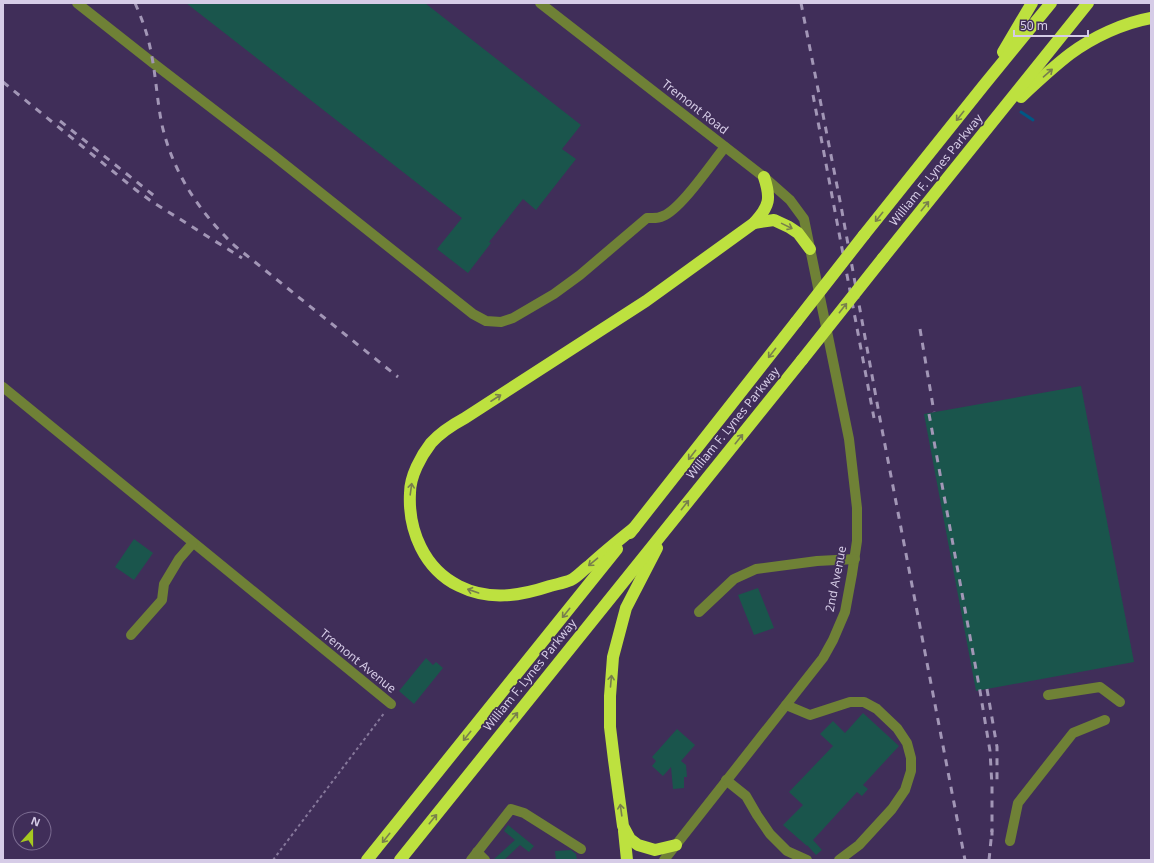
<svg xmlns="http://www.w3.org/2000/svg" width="1154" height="863" font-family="'Noto Sans',sans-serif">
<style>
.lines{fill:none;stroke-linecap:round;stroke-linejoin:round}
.stream{stroke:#005784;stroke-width:3}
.building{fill:#1a554c}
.path{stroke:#86789b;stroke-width:2;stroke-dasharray:3 3;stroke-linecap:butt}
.minor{stroke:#6f8136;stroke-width:10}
.highway{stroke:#bde13f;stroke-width:12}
.rail{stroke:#a296b6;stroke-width:3;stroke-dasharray:7 7;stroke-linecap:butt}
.highway-bridge{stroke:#bde13f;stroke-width:12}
.oneway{stroke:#787f4d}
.labels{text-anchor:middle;stroke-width:3.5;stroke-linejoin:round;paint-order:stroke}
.street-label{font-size:12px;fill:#d6cce7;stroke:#402e59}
</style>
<rect width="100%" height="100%" fill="#402e59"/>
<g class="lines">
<path class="stream" d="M1021,112L1033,120"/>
</g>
<g class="building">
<path d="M186,3H425L581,125L562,149L576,159L536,210L523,199L489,242L491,243L468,273L437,249L462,218Z"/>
<path d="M1081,386L1134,662L976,691L924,414Z"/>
<path d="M134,539L153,553L134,580L115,567Z"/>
<path d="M758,588L774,628L754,635L738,595Z"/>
<path d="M426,658L433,665L436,662L443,668L414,704L399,691Z"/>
<path d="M863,713L899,746L863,785L868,789L862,796L857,792L813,840L822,850L816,855L807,845V846L783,825L803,805L789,792L833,746L820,734L833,721L845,733Z"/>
<path d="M677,729L695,745L681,761L686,765L687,777H684V788L673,789L671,767L663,776L652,766L656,761L652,757Z"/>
<path d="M508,825L534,846L529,852L520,845L504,860H493L515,840L504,831Z"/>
<path d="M571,850L576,854L577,860H556L555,851Z"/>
</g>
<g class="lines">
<path class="path" d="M273,860L385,712"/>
<g class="minor">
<path d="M77,3L153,63L273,155L473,314L486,321L501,322L513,318L554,294L580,275L647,218C653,218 657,219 663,216C681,209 711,164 725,147"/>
<path d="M540,3L764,177L790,200L804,219L849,439L857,508V541L852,574L845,612L833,640L823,658L664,860"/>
<path d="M3,387L391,704"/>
<path d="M699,612L734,579L756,569L817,561L855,559"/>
<path d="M131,635L162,600L164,584L179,559L193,543"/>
<path d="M1048,695L1100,687L1120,702"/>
<path d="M786,705L810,715L850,702H864L877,709L897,728L907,743L911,758V771L905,790L892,809L859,845L839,860"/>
<path d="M726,780L746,796L757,815L770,834L787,851L807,860"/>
<path d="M1010,841L1018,803L1073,733L1105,720"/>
<path d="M477,852L485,860"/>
<path d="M471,860L511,809L524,813L581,849"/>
</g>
<g class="highway">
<path d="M1003,52L1032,3"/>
<path d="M1021,97C1037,82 1053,67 1070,54C1093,37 1123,23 1151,18"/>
<path d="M754,223L774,220L789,227L798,233L810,249"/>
<path d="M864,235L984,85L1051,3"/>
<path d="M883,258L1088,3"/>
<path d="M634,528C619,540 604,552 590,565C584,569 577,577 571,580C564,583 557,584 550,586C520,596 489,601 459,586C424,569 408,530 410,493C410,476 421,456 431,443C441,432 452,425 465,418L646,301L754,223C770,206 771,198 764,177"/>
<path d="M630,533L796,322"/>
<path d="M657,548L626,608L613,657L610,696V727L614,760L623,826L630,839L638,845L655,850L676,845"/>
<path d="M624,831L627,860"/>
<path d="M367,860L617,549"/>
<path d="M400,860L802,360"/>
</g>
<g class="rail">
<path d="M135,3C142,19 148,35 151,52C156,76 157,101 162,125C173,173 200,213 235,246L398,377"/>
<path d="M801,3L841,206L880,419L965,860"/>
<path d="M3,82L136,190L151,201L242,258"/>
<path d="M813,95L874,418"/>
<path d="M60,121L157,198"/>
<path d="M920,329L934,412"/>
<path d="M929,414L980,691L990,751L992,786V836"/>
<path d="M987,689L997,747V783"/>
<path d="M989,860L992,830"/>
</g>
<g class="highway-bridge">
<path d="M796,322L864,235"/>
<path d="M802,360L883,258"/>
</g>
</g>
<defs><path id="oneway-shaft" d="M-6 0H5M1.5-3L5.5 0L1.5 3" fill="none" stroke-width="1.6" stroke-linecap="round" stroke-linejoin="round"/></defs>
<g class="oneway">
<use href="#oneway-shaft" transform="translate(1048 73) rotate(-41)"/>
<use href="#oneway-shaft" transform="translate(960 116) rotate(129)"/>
<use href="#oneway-shaft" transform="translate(925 206) rotate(-51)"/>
<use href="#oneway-shaft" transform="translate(879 217) rotate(129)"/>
<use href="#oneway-shaft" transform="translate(787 226) rotate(26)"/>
<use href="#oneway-shaft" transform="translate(843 308) rotate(-52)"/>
<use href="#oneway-shaft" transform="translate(772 353) rotate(128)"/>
<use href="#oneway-shaft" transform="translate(496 398) rotate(-33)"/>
<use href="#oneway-shaft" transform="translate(739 439) rotate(-51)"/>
<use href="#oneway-shaft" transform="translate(692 455) rotate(128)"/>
<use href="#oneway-shaft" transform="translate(411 489) rotate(-82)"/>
<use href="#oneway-shaft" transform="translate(685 505) rotate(-52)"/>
<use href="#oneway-shaft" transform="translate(593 562) rotate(140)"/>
<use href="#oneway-shaft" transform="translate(473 591) rotate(-161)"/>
<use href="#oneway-shaft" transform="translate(566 613) rotate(129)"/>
<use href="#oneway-shaft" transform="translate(611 681) rotate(-85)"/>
<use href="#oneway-shaft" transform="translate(514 717) rotate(-51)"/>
<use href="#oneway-shaft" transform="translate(467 736) rotate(129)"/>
<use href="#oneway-shaft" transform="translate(621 810) rotate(-98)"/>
<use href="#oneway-shaft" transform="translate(433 819) rotate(-51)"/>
<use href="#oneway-shaft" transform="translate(386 838) rotate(129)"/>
</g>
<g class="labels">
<g class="street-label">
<text transform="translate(695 107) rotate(38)" y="4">Tremont Road</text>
<text transform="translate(936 170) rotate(-51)" y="4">William F. Lynes Parkway</text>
<text transform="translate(733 423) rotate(-51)" y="4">William F. Lynes Parkway</text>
<text transform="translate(836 579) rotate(-79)" y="4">2nd Avenue</text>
<text transform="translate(358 661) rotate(39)" y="4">Tremont Avenue</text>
<text transform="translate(530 675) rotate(-51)" y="4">William F. Lynes Parkway</text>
</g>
</g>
<rect width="1154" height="863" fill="none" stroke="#d6cce7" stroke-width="8"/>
<g transform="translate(32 831) rotate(21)"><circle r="19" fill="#402e59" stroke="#7c6d92"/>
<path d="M0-3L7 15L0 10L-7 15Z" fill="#a6c820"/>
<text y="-6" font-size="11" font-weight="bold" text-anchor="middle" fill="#d6cce7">N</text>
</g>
<path d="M1014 30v6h74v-6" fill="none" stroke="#d6cce7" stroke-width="2"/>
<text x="1020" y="30" font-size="12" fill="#d6cce7" stroke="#402e59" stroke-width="3" paint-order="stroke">50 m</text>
</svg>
